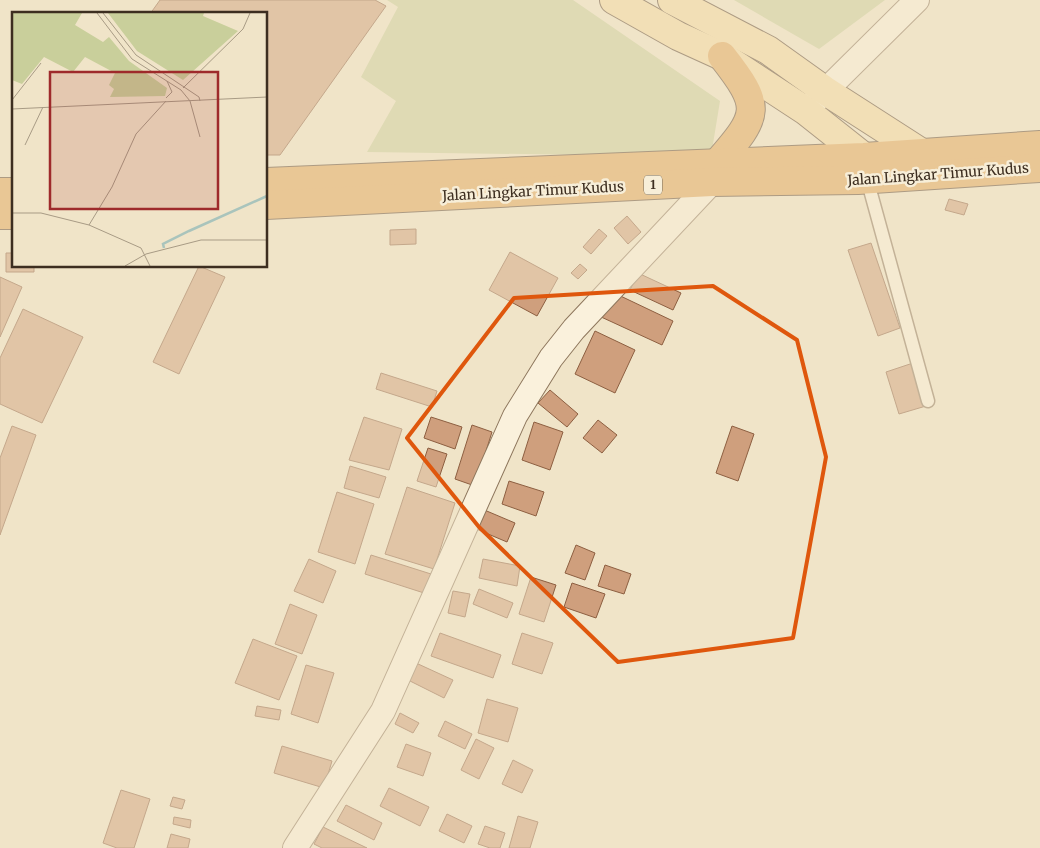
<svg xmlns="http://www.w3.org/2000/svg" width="1040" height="848" font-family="Merriweather,serif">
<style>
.green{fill:#c9cf9b}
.building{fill:#cf9f7d;stroke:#8d5f41}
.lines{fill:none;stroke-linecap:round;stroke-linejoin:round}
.lane-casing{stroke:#8d765c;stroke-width:15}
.street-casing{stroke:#8d765c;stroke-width:26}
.primary-casing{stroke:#5b4430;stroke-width:30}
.highway-casing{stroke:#5b4430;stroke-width:30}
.lane{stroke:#faf1dc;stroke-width:12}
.street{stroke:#faf1dc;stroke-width:24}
.primary{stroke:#f3d9a0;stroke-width:28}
.highway{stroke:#e0a458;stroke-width:28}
.marked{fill:none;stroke:#df570d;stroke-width:4;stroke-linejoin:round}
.labels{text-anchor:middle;stroke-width:5;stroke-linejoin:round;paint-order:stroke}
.shield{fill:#f7eed8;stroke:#756857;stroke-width:1}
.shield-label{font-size:12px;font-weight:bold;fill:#3d2e20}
.street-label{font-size:14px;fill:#3d2e20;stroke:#f7eed8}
.inset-river{fill:none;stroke:#a9c4bc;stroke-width:2.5}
.inset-road{fill:none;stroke:#a89b85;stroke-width:1}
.view{fill:#9e2a2b;fill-opacity:0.15;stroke:#9e2a2b;stroke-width:2.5}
.inset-edge{fill:none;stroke:#3d2e20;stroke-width:2.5}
</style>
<rect width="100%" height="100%" fill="#f0e4c8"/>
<g class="green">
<path d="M387,0H573L720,101L712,150L593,155L367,152L396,101L361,77L398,7Z"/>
<path d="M734,0H885L819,49Z"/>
</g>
<g class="building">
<path d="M160,0H375L386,6L280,155H266V14H150Z"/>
<path d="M949,199L968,204L964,215L945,210Z"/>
<path d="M627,216L641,232L628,244L614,228Z"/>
<path d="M416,229V244L390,245V230Z"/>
<path d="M599,229L607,236L591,254L583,247Z"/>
<path d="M871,243L900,328L878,336L848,250Z"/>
<path d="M510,252L558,278L537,316L489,290Z"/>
<path d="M6,253H14V266H34V272H6Z"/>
<path d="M580,264L587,270L578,279L571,273Z"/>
<path d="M199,266L225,277L179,374L153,362Z"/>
<path d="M638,273L681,293L673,310L630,290Z"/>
<path d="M0,277L22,287L0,337Z"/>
<path d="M610,291L673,321L662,345L599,316Z"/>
<path d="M23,309L83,337L42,423L0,404V358Z"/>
<path d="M595,331L635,350L615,393L575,374Z"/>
<path d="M913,363L926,406L899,414L886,372Z"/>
<path d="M381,373L437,391L432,407L376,389Z"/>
<path d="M550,390L578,414L567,427L538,403Z"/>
<path d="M364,417L402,429L389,470L349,460Z"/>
<path d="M431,417L462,427L455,449L424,438Z"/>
<path d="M598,420L617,435L602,453L583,438Z"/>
<path d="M534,422L563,432L550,470L522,460Z"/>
<path d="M472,425L492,432L475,486L455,479Z"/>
<path d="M12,426L36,435L0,535V458Z"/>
<path d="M732,426L754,434L738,481L716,473Z"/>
<path d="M428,448L447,454L436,487L417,481Z"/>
<path d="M350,466L386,477L379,498L344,488Z"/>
<path d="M509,481L544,492L536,516L502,504Z"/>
<path d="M407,487L455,503L434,569L385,554Z"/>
<path d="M337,492L374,504L355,564L318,552Z"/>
<path d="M482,509L515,523L507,542L474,528Z"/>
<path d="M576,545L595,553L585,580L565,573Z"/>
<path d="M371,555L431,574L424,593L365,574Z"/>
<path d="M309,559L336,571L323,603L294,591Z"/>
<path d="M483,559L520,566L517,586L479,578Z"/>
<path d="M605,565L631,574L624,594L598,586Z"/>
<path d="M531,577L556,585L544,622L519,614Z"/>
<path d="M572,583L605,594L596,618L564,607Z"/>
<path d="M479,589L513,603L507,618L473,604Z"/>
<path d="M453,591L470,594L465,617L448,613Z"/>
<path d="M290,604L317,615L302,654L275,644Z"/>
<path d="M440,633L501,655L493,678L431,656Z"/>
<path d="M522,633L553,643L542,674L512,664Z"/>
<path d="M253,639L297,656L279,700L235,683Z"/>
<path d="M416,663L453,680L444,698L408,680Z"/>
<path d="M306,665L334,673L318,723L291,714Z"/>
<path d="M487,699L518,708L508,742L478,733Z"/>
<path d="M257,706L281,710L279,720L255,716Z"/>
<path d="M400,713L419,723L413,733L395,724Z"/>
<path d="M445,721L472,734L465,749L438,736Z"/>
<path d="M476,739L494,748L479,779L461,770Z"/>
<path d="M406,744L431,753L423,776L397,767Z"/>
<path d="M282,746L332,761L324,788L274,773Z"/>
<path d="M513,760L533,770L522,793L502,784Z"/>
<path d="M389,788L429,807L420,826L380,806Z"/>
<path d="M121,790L150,799L134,848H117L103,843Z"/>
<path d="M173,797L185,800L182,809L170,806Z"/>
<path d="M346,805L382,823L374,840L337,821Z"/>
<path d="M447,814L472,826L464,843L439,831Z"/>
<path d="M518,816L538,822L530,848H509Z"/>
<path d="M174,817L191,820L190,828L173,824Z"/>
<path d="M485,826L505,833L500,848H490L478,844Z"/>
<path d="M323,827L367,848H322L314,844Z"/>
<path d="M171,834L190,839L188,848H167Z"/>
</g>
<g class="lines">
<defs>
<path id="lane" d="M867,179L928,401"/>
<g id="street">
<path d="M812,104L917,0"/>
<path d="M295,848L383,711L515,416L551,358L574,329L712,182L716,170"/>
</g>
<g id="primary">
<path d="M614,0L678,36L722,56L806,111L864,157L866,173"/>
<path d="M672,0L768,50L824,90L922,153L923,168"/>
</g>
<g id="highway">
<path d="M718,162C760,114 762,107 722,56"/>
<path d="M266,182L864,157L1040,145"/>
<path d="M0,192H14"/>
<path d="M266,205L712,182L858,180L1040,168"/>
<path d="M0,215H14"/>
</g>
</defs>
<use href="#lane" class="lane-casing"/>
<use href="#street" class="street-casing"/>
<use href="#primary" class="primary-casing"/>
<use href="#highway" class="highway-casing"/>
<use href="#lane" class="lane"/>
<use href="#street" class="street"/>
<use href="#primary" class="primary"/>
<use href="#highway" class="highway"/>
</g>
<path d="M0 0H1040V848H0ZM713,286L797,340L826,457L793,638L618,662L479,527L407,438L514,298Z" fill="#f0e4c8" fill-opacity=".55" fill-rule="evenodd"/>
<path class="marked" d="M713,286L797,340L826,457L793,638L618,662L479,527L407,438L514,298Z"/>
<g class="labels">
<rect class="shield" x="644" y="175.5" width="18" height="19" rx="4"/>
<g class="shield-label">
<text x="653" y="189">1</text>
</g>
<g class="street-label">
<text transform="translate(938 174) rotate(-4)" y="5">Jalan Lingkar Timur Kudus</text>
<text transform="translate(533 191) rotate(-3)" y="5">Jalan Lingkar Timur Kudus</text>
</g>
</g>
<g transform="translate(12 12)">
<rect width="255" height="255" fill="#f0e4c8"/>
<path d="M0,1H70L63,13L91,30L97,25L117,49L155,76L153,84L98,85L102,77L97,73L103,61L73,45L61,60L32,45L10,72L0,68ZM96,1H192L191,4L226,19L171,68L125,39Z" fill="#c9cf9b"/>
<path class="inset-river" d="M152,236L151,232L177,219L255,184"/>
<path class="inset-road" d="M85,1L120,47L169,78L178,89M91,1L124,43L187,85L188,89M171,76L231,17L238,1M154,86L160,80L155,69M0,88L29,51M178,89L188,125M0,97L255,85M13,133L31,95M0,201H29L77,213L129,236L138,254M77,213L100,175L124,122L154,89M113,254L134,242L189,228H255"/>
<path class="view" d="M38,60H206V197H38Z"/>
<rect width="255" height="255" class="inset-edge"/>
</g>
</svg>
